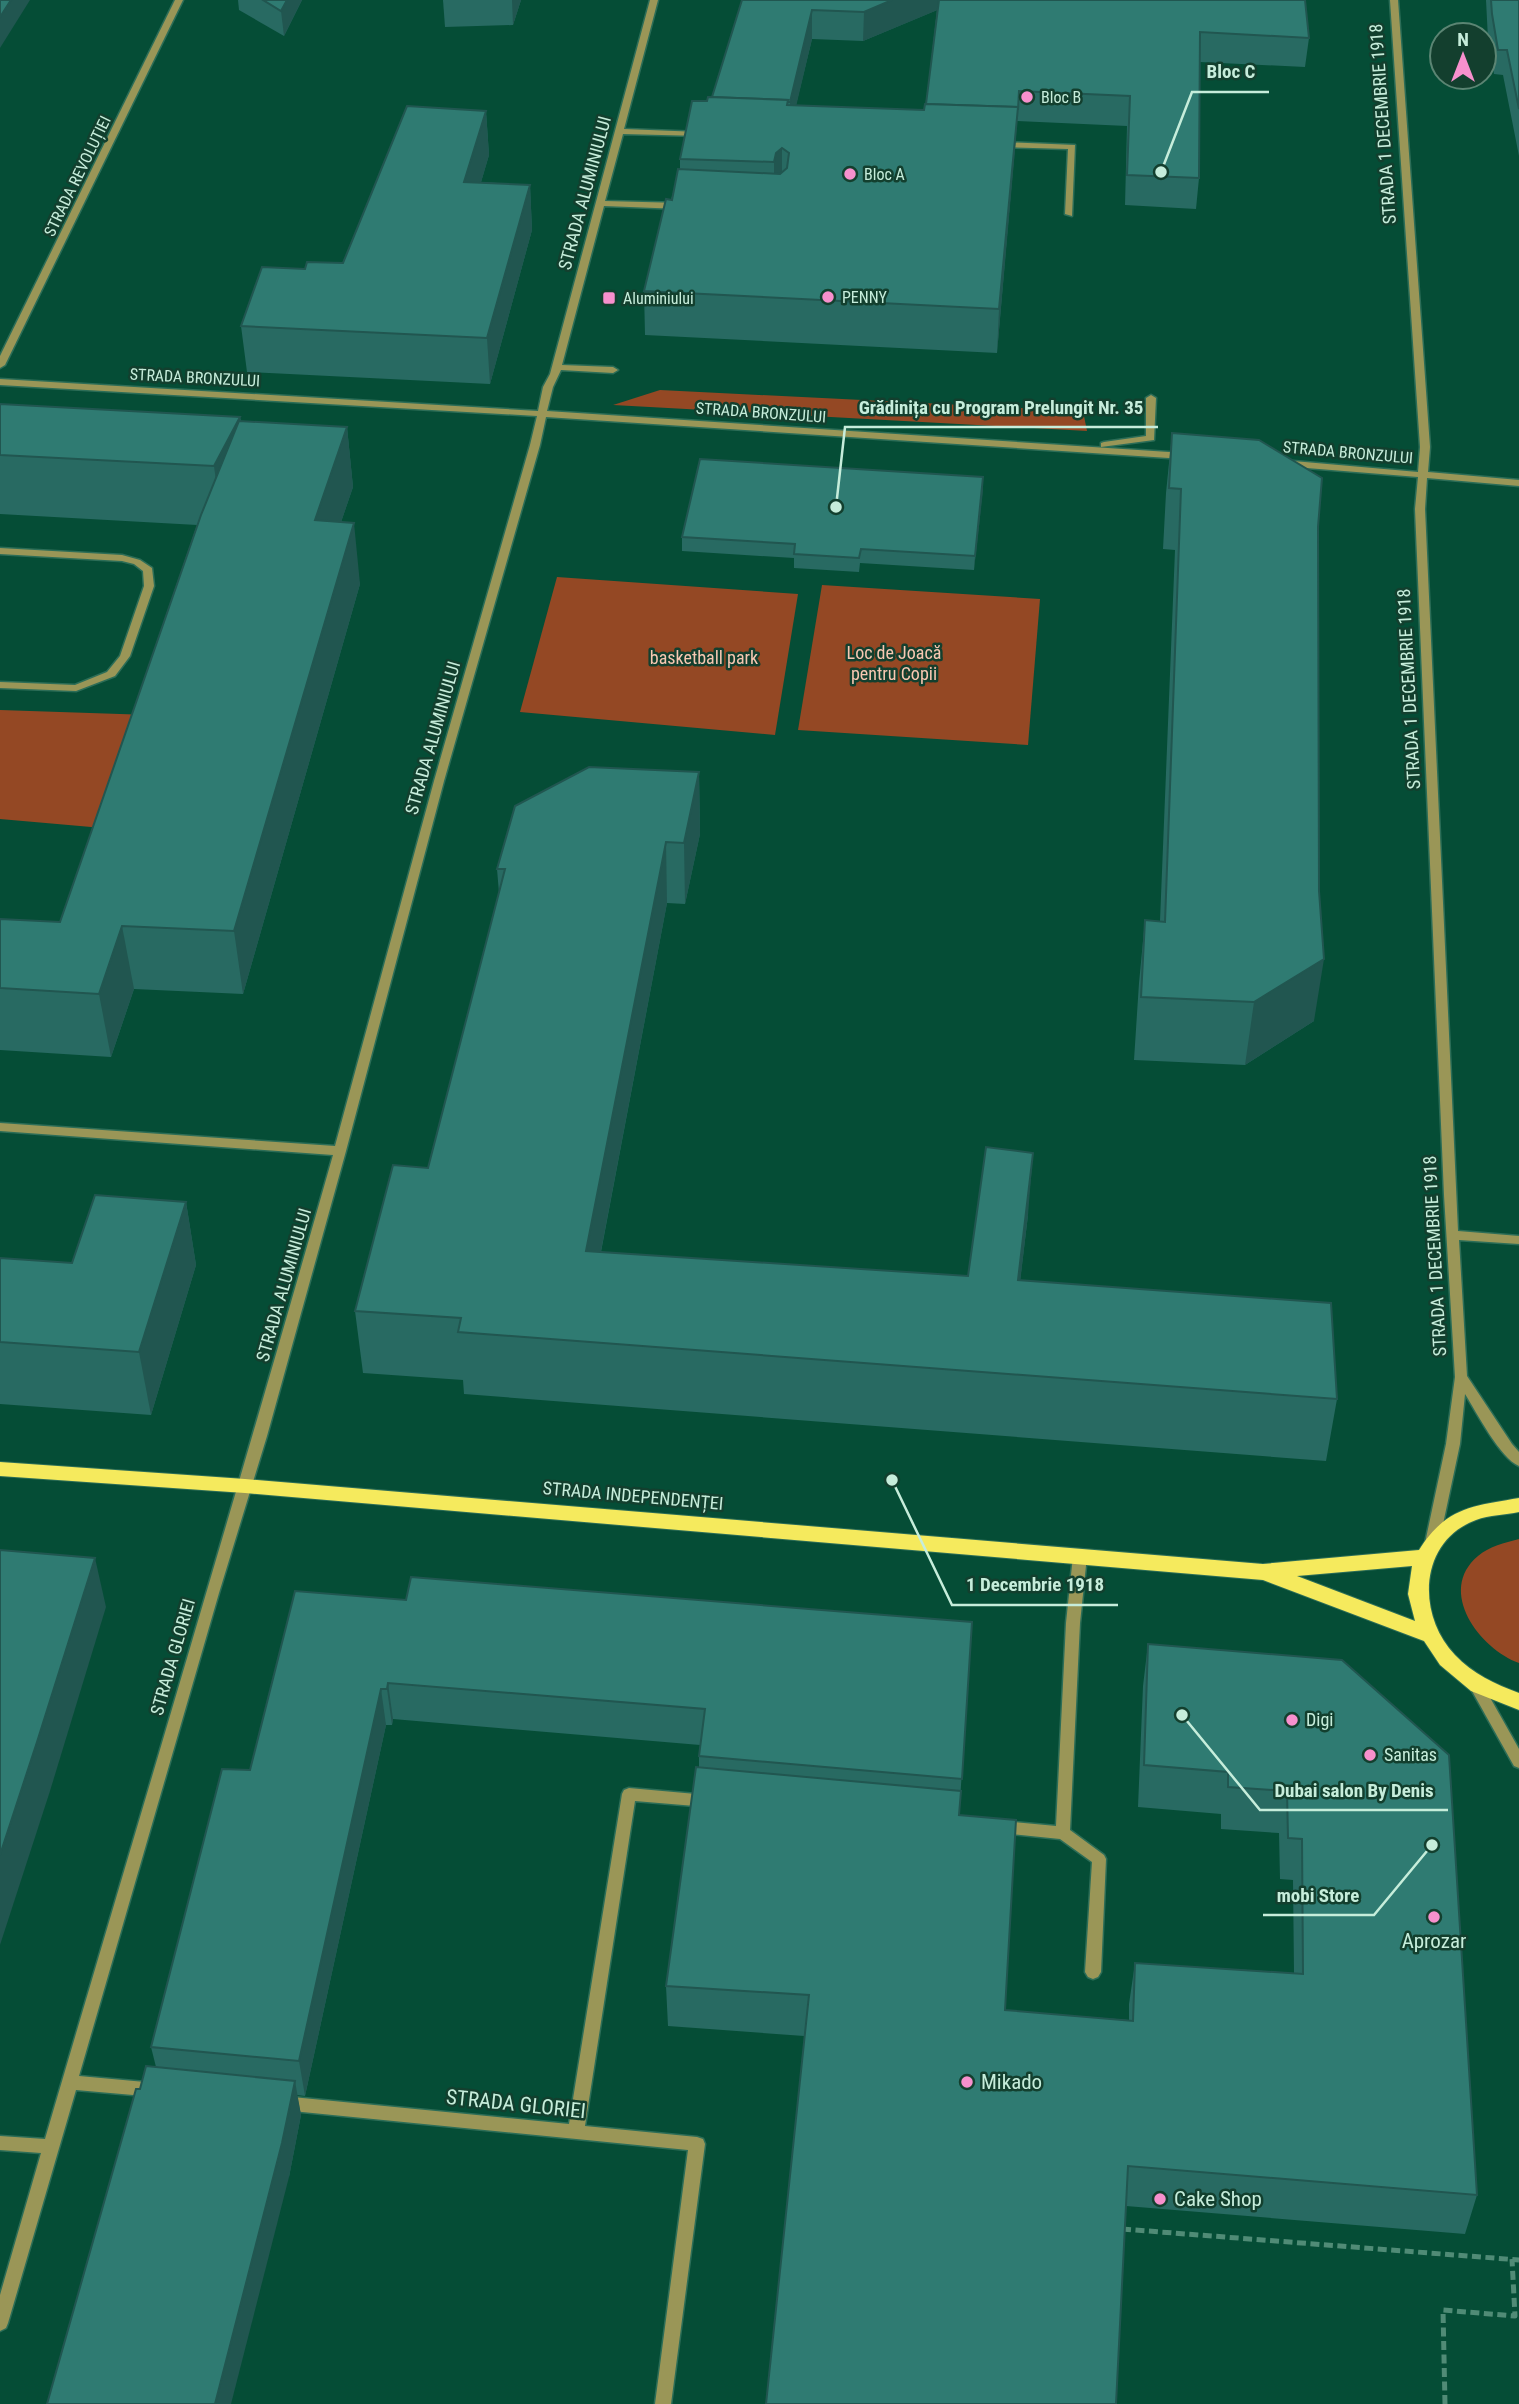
<svg xmlns="http://www.w3.org/2000/svg" width="1519" height="2404" font-family="'Roboto Condensed',sans-serif">
<style>
.green{fill:#944824}
.lines{fill:none;stroke-linecap:round;stroke-linejoin:round}
.minor-casing{stroke:#2c6d57;stroke-width:3}
.major-casing{stroke:#2c6d57;stroke-width:2}
.path{stroke:#508b76;stroke-width:5;stroke-dasharray:9 4.5;stroke-linecap:butt}
.minor{fill:#9a9657;fill-rule:evenodd}
.major{fill:#f5ea5d;fill-rule:evenodd}
.wall{fill:#286a62;fill-rule:evenodd}
.shaded-wall{fill:#215650}
.building{fill:#2f7b72;stroke:#215650;stroke-width:2}
.poi-dot{fill:#f790cd;stroke:#133f2e;stroke-width:2.5}
.labels{text-anchor:middle;stroke-width:5;stroke-linejoin:round;paint-order:stroke}
.far-poi-label{font-size:16px;fill:#c6eddb;stroke:#133f2e;text-anchor:start}
.far-street-label{font-size:16px;fill:#c6eddb;stroke:#133f2e}
.street-label{font-size:18px;fill:#c6eddb;stroke:#133f2e}
.park-label{font-size:18px;fill:#f8c8b2;stroke:#133f2e}
.poi-label{font-size:18px;fill:#c6eddb;stroke:#133f2e;text-anchor:start}
.near-poi-label{font-size:21px;fill:#c6eddb;stroke:#133f2e;text-anchor:start}
.near-street-label{font-size:21px;fill:#c6eddb;stroke:#133f2e}
.leader{fill:none;stroke:#c6eddb;stroke-width:2.5}
.callout-dot{fill:#c6eddb;stroke:#133f2e;stroke-width:2.5}
.callout-label{font-size:19px;text-anchor:middle;font-weight:bold;fill:#c6eddb;stroke:#133f2e;stroke-width:5;stroke-linejoin:round;paint-order:stroke}
</style>
<rect width="100%" height="100%" fill="#054d36"/>
<g class="green">
<path d="M660,390L1083,411L1087,431L613,405Z"/>
<path d="M557,577L798,594L775,735L520,712Z"/>
<path d="M822,585L1040,599L1028,745L798,730Z"/>
<path d="M0,710L150,715L114,829L0,819Z"/>
<path d="M1519,1539V1663C1480,1649 1436,1591 1478,1556C1490,1546 1504,1543 1519,1539Z"/>
</g>
<g class="lines">
<defs>
<g id="minor">
<path d="M175,0H183L5,365L0,368V356Z"/>
<path d="M650,0H658L624,129L700,132L704,134L700,136L623,134L605,201L681,203L685,206L681,209L604,206L562,365L613,367L618,370L613,373L561,370L553,387L547,411L1184,453L1189,456L1184,459L546,417L540,445L444,781L346,1151L267,1436L219,1593L79,2076L156,2083L161,2085L164,2090L161,2095L156,2097L76,2090L8,2323L6,2328L0,2331V2295L41,2153L0,2150V2136L45,2139C141,1812 240,1484 333,1155L0,1131V1123L335,1146L434,781L530,445L537,416L0,385V379L538,411L543,387L550,374Z"/>
<path d="M1390,0H1398L1430,447L1428,472L1519,480V486L1427,478L1425,509L1458,1231L1519,1236V1244L1459,1240L1467,1376L1512,1444L1519,1452V1466C1500,1458 1477,1413 1465,1394L1460,1444L1439,1543L1437,1547L1432,1548L1427,1547L1425,1543L1446,1444L1455,1377L1444,1195L1415,509L1418,477L1282,466L1277,463L1282,460L1418,472L1420,447Z"/>
<path d="M1002,142L1075,145L1072,216L1065,214L1068,149L999,147L998,145Z"/>
<path d="M1151,395L1156,398L1154,440L1101,447V443L1104,442L1146,436V398Z"/>
<path d="M0,548L122,555L140,560L152,568L154,586L130,656L115,676L76,691L0,688V682L75,685L107,672L120,656L144,586L143,571L134,564L122,561L0,554Z"/>
<path d="M1080,1551L1085,1552L1087,1556L1080,1623L1070,1830L1104,1855L1106,1859L1101,1972L1098,1977L1093,1979L1088,1977L1085,1972L1092,1862L1060,1839L1001,1833L996,1831L994,1827L996,1823L1001,1821L1056,1826L1066,1623L1073,1556L1075,1552Z"/>
<path d="M1474,1676L1479,1678L1519,1749V1768L1514,1766L1467,1682L1469,1678Z"/>
<path d="M629,1788L707,1795L712,1797L714,1801L712,1805L707,1807L635,1801L585,2126L697,2137L703,2139L705,2144L671,2404H655L688,2150L282,2110L276,2108L274,2103L276,2098L282,2096L569,2124L622,1794L624,1790Z"/>
</g>
<path id="major" d="M0,1462L245,1479L1263,1564L1419,1550C1446,1507 1473,1506 1519,1498V1512C1506,1515 1489,1515 1476,1520C1419,1541 1416,1614 1455,1655C1473,1674 1495,1684 1519,1693V1710L1471,1691L1440,1665L1424,1641L1263,1580L245,1493L0,1476ZM1412,1566L1408,1594L1415,1621L1297,1576Z"/>
</defs>
<use href="#minor" class="minor-casing"/>
<use href="#major" class="major-casing"/>
<g class="path">
<path d="M1122,2229L1519,2260"/>
<path d="M1445,2404L1443,2310L1515,2316L1512,2259"/>
</g>
<use href="#minor" class="minor"/>
<use href="#major" class="major"/>
</g>
<g class="wall">
<path d="M238,0H302L284,36L239,10Z"/>
<path d="M443,0H521L513,25L445,27Z"/>
<path d="M742,0H1305L1309,38L1305,67L1200,62L1199,178L1196,209L1125,205L1127,126L1017,121L997,353L645,335L644,291L680,169V159L707,101L712,97ZM937,10L926,104L924,110L796,105L812,39L863,41Z"/>
<path d="M1486,0H1519V156L1503,75L1494,74L1488,39Z"/>
<path d="M486,111L489,155L481,182L530,185L532,230L490,384L247,372L241,326L343,263Z"/>
<path d="M0,404L240,417L241,421L347,427L353,487L341,522L360,584L243,994L134,989L111,1057L0,1050V919L60,922L197,525L0,514Z"/>
<path d="M1172,433L1318,527L1314,1021L1245,1065L1134,1060L1139,983L1145,920L1160,921L1175,550L1163,549L1166,493Z"/>
<path d="M983,477L974,570L860,563L859,572L794,568V558L682,551V537Z"/>
<path d="M699,772L700,834L685,904L667,903L601,1252L968,1276L1028,1215L1020,1281L1337,1399L1326,1461L464,1394L463,1380L363,1373L355,1311L428,1168L499,893L497,869Z"/>
<path d="M186,1202L196,1265L151,1415L0,1404V1258L72,1263Z"/>
<path d="M406,1600L972,1622L959,1815L1005,2010L1129,2020V2004L1135,1963L1294,1973L1293,1880L1280,1879L1279,1833L1221,1829V1814L1138,1807L1143,1686L1148,1644L1342,1660L1477,2195L1465,2234L1126,2206L804,2036L668,2026L666,1986L699,1768V1756L700,1745L393,1719L392,1725H386L305,2096L297,2095L301,2115L289,2177L140,2089L156,2067L151,2047L250,1770Z"/>
</g>
<g class="shaded-wall">
<path d="M11,0H30L0,48V17Z"/>
<path d="M287,0H302L284,36L281,11Z"/>
<path d="M512,0H521L513,25Z"/>
<path d="M892,0H940V9L863,41L864,12Z"/>
<path d="M812,10V39L790,132V102Z"/>
<path d="M1018,107L1015,150L997,353L999,309Z"/>
<path d="M486,111L489,155L468,227L464,182Z"/>
<path d="M782,148V190L774,205V162L776,153Z"/>
<path d="M530,185L532,230L490,384L487,338Z"/>
<path d="M240,417L248,477L222,527L214,466Z"/>
<path d="M347,427L353,487L321,581L315,520Z"/>
<path d="M983,477V491L974,570L975,556Z"/>
<path d="M354,523L360,584L243,994L234,931Z"/>
<path d="M699,772L700,834L685,904L684,843Z"/>
<path d="M666,842L667,903L589,1314L586,1251Z"/>
<path d="M122,926L134,989L111,1057L99,994Z"/>
<path d="M1324,959L1314,1021L1245,1065L1254,1002Z"/>
<path d="M1033,1153L1028,1215L1013,1343L1018,1280Z"/>
<path d="M186,1202L196,1265L151,1415L139,1352Z"/>
<path d="M95,1558L106,1607L50,1791L0,1945V1855Z"/>
<path d="M388,1683L393,1719L392,1725L387,1689Z"/>
<path d="M381,1689L386,1725L305,2096L299,2061Z"/>
<path d="M295,2081L301,2115L289,2177L231,2404H215Z"/>
</g>
<g class="building">
<path d="M0,0H11L0,17Z"/>
<path d="M263,0H287L281,11Z"/>
<path d="M742,0H892L864,12L812,10L790,102H787L788,100L712,97Z"/>
<path d="M939,0H1305L1309,38L1200,32L1199,178L1127,175L1130,96L1019,91L1018,110V107L926,104Z"/>
<path d="M1491,0H1519V109L1507,50H1498L1492,14Z"/>
<path d="M708,97L788,100L787,105L924,110L925,104L1018,107L999,309L644,291L666,199L672,200L678,169L780,174L787,168L789,153L782,148L776,153L774,162L680,159L692,101H707Z"/>
<path d="M407,106L486,111L464,182L530,185L487,338L241,326L262,267L305,269L307,262L343,263Z"/>
<path d="M0,404L240,417L214,466L0,455Z"/>
<path d="M239,421L347,427L315,520L354,523L234,931L122,926L99,994L0,988V919L60,922L201,515Z"/>
<path d="M1172,433L1259,440L1322,478L1318,527L1319,891L1324,959L1254,1002L1141,997L1145,920L1165,922L1181,489L1169,488Z"/>
<path d="M700,459L983,477L975,556L861,549L859,558L794,554L795,544L682,537Z"/>
<path d="M589,767L699,772L684,843L666,842L586,1251L968,1276L986,1147L1033,1153L1018,1280L1331,1303L1337,1399L458,1332L461,1318L355,1311L393,1165L428,1168L505,869H497L515,806Z"/>
<path d="M95,1195L186,1202L139,1352L0,1342V1258L72,1263Z"/>
<path d="M0,1550L95,1558L37,1742L0,1855Z"/>
<path d="M411,1577L972,1622L962,1779L699,1756L705,1709L388,1683L387,1689H381L299,2061L151,2047L222,1769L250,1770L295,1591L406,1600Z"/>
<path d="M1148,1644L1342,1660L1449,1755L1477,2195L1128,2166L1116,2404H766L809,1995L666,1986L696,1767L961,1791L959,1815L1016,1820L1005,2010L1133,2021L1135,1963L1303,1974L1302,1839L1288,1838L1287,1791L1228,1787V1772L1144,1765Z"/>
<path d="M146,2066L295,2081L282,2143L215,2404H47L136,2089H140Z"/>
</g>
<g class="poi-dot">
<circle cx="1027" cy="97" r="7"/>
<circle cx="850" cy="174" r="7"/>
<circle cx="828" cy="297" r="7"/>
<rect x="602" y="291" width="14" height="14" rx="3.5"/>
<circle cx="1292" cy="1720" r="7"/>
<circle cx="1370" cy="1755" r="7"/>
<circle cx="1434" cy="1917" r="7"/>
<circle cx="967" cy="2082" r="7"/>
<circle cx="1160" cy="2199" r="7"/>
</g>
<g class="labels">
<g class="far-poi-label">
<text x="1041" y="103">Bloc B</text>
<text x="864" y="180">Bloc A</text>
<text x="842" y="303">PENNY</text>
<text x="623" y="304">Aluminiului</text>
</g>
<g class="far-street-label">
<text transform="translate(77 176) rotate(-64)" y="6">STRADA REVOLUȚIEI</text>
<text transform="translate(195 377) rotate(3)" y="6">STRADA BRONZULUI</text>
<text transform="translate(761 412) rotate(4)" y="6">STRADA BRONZULUI</text>
<text transform="translate(1348 452) rotate(5)" y="6">STRADA BRONZULUI</text>
</g>
<g class="street-label">
<text transform="translate(1383 124) rotate(-94)" y="6">STRADA 1 DECEMBRIE 1918</text>
<text transform="translate(585 193) rotate(-75)" y="6">STRADA ALUMINIULUI</text>
<text transform="translate(1409 689) rotate(-93)" y="6">STRADA 1 DECEMBRIE 1918</text>
<text transform="translate(433 738) rotate(-74)" y="6">STRADA ALUMINIULUI</text>
<text transform="translate(1435 1256) rotate(-93)" y="6">STRADA 1 DECEMBRIE 1918</text>
<text transform="translate(284 1285) rotate(-74)" y="6">STRADA ALUMINIULUI</text>
<text transform="translate(633 1496) rotate(5)" y="6">STRADA INDEPENDENȚEI</text>
<text transform="translate(173 1657) rotate(-74)" y="6">STRADA GLORIEI</text>
</g>
<g class="park-label">
<text x="894" y="659">Loc de Joacă<tspan x="894" dy="21">pentru Copii</tspan></text>
<text x="704" y="664">basketball park</text>
</g>
<g class="poi-label">
<text x="1306" y="1726">Digi</text>
<text x="1384" y="1761">Sanitas</text>
</g>
<g class="near-poi-label">
<text x="1434" y="1948" text-anchor="middle">Aprozar</text>
<text x="981" y="2089">Mikado</text>
<text x="1174" y="2206">Cake Shop</text>
</g>
<g class="near-street-label">
<text transform="translate(516 2104) rotate(6)" y="7">STRADA GLORIEI</text>
</g>
</g>
<path class="leader" d="M1161 172L1192 92H1269M836 507L845 427H1158M892 1480L952 1605H1118M1182 1715L1260 1810H1448M1432 1845L1374 1915H1263"/>
<g class="callout-dot">
<circle cx="1161" cy="172" r="7"/>
<circle cx="836" cy="507" r="7"/>
<circle cx="892" cy="1480" r="7"/>
<circle cx="1182" cy="1715" r="7"/>
<circle cx="1432" cy="1845" r="7"/>
</g>
<g class="callout-label">
<text x="1231" y="78">Bloc C</text>
<text x="1001" y="414">Grădinița cu Program Prelungit Nr. 35</text>
<text x="1035" y="1591">1 Decembrie 1918</text>
<text x="1354" y="1797">Dubai salon By Denis</text>
<text x="1318" y="1902">mobi Store</text>
</g>
<g transform="translate(1463 56)"><circle r="33" fill="#133f2e" stroke="#5b8573" stroke-width="2"/>
<path d="M0-5L12 26L0 18L-12 26Z" fill="#f790cd"/>
<text y="-10" font-size="19" font-weight="bold" text-anchor="middle" fill="#c6eddb">N</text>
</g>
</svg>
